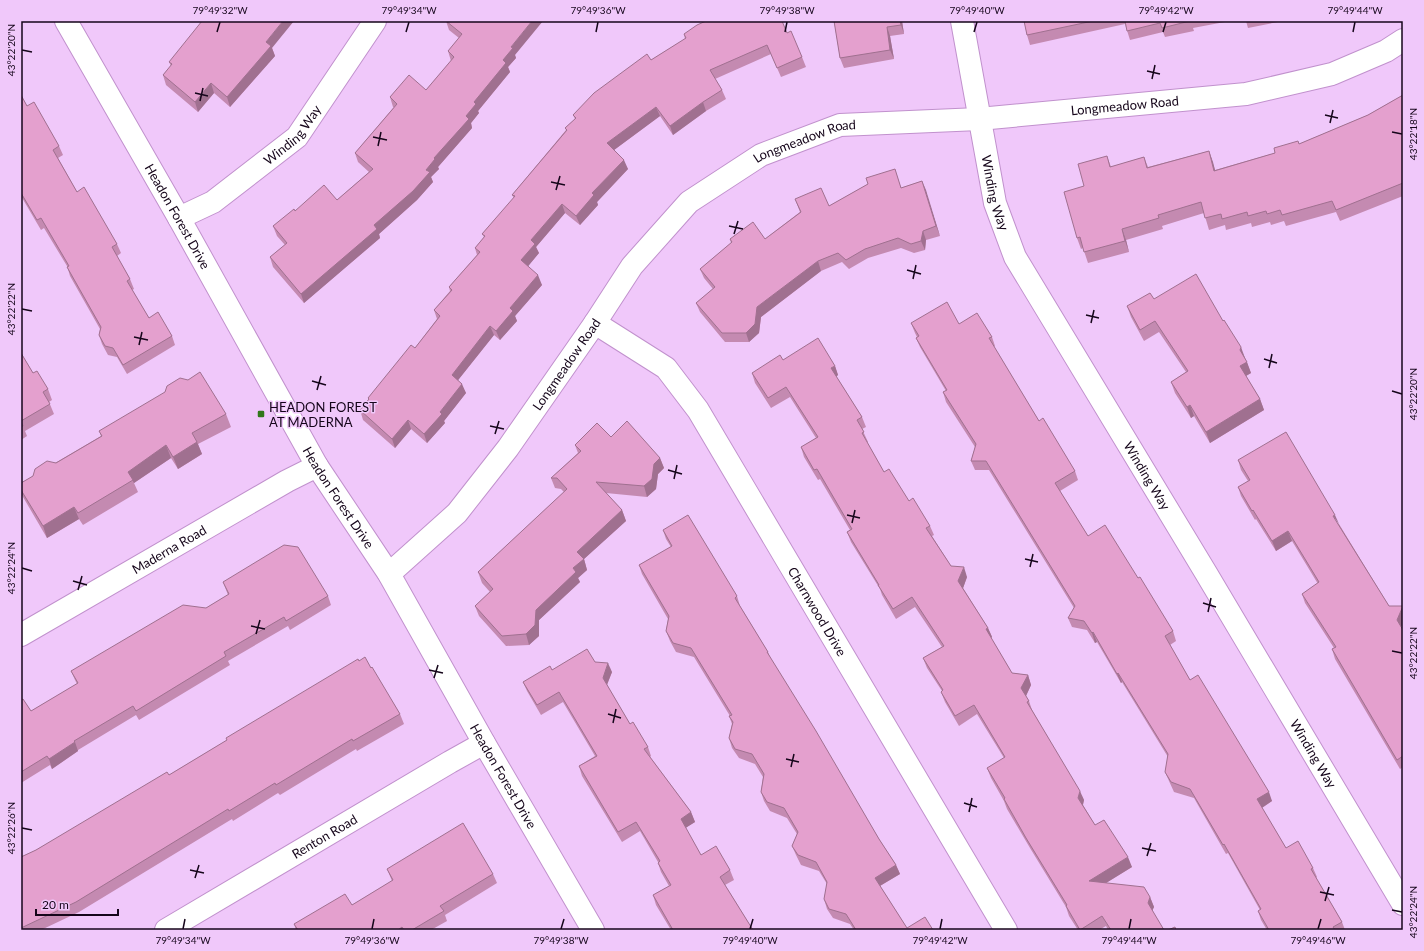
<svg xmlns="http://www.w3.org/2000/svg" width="1424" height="951" font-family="Lato,sans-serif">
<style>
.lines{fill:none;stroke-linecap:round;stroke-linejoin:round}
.minor-casing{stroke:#c191cd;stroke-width:24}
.minor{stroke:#fff;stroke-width:22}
.wall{fill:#c48ab1}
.shaded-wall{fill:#a07090}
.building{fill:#e4a0ce;stroke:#a07090}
.ticks{fill:none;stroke:#15051a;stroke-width:1.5}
.poi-dot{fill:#31771a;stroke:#f0c8fa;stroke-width:1.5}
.labels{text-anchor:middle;stroke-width:3;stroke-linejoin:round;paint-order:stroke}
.street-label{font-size:13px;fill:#15051a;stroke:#f0c8fa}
.poi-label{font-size:13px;fill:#15051a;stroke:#f0c8fa;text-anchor:start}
.neatline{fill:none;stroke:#15051a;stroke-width:1.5}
.ticks-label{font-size:10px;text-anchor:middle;fill:#15051a}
</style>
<rect width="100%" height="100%" fill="#f0c8fa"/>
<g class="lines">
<defs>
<g id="minor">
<path id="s1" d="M66,21L179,218L317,466L389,574L484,743L593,930"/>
<path id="s2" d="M962,21L995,203L1015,257L1206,573L1403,904"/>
<path id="s3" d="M179,218L213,202L297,137L375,21"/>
<path id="s4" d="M595,323L666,368L698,410L1006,930"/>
<path id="s5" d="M389,574L457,513L508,448L595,323L632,266L689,202L761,155L840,125L979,119L1246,94L1332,74L1386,51L1403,40"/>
<path id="s6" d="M21,635L287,481L317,466"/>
<path id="s7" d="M166,930L450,762L484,743"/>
</g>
</defs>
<use href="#minor" class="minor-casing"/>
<use href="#minor" class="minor"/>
</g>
<g class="wall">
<path d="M446,21L515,55L516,58L508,67L510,72L478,111L479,113L471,123L472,128L438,167L439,169L431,177L433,182L417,200L379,234L380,238L304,303L273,267L270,257L285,245L277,236L273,226L295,211L337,200L369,172L358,162L355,153L394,107H393L390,97L426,90L451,61L448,51L459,38L449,30Z"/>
<path d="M834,21H902L904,34L890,36L894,59L844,68L840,58Z"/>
<path d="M1024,21H1230L1193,28L1194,31L1165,37L1163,32L1130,40L1125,24L1030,45L1027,35Z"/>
<path d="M1246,21H1283L1248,28Z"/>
<path d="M787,33L802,57L806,67L781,77L771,54L715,79L722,90L726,99L706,111L673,135L660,116L614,150L628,169L597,202L598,205L580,225L565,213L536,247L539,253L528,266L542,285L515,316L517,321L500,340L494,335L458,380L466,393L444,421L445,423L427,443L411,429L395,448L363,420L360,410L369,400L368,398L415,348L437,319L434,310L450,291L449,287L477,255L475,248L484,237L482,234L514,198L512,195L566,130L565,128L575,119L573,115L651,60L685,39L684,34Z"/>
<path d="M272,48L275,56L230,107L214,93L198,112L166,85L163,75L171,66L169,62Z"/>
<path d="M21,95L27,106L59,146L63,155L58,158L77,192L117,244L121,253L117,256L130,279L134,289L132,290L149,318L172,336L175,345L127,374L117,357L108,355L102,344L99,335L100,329L70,276L67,266L44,228L41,230L21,196Z"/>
<path d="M1403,95V196L1340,221L1336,212L1286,226L1284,221L1271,225L1270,222L1252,227L1251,223L1226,230L1225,225L1209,230L1204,213L1162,226L1163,229L1126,240L1129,252L1088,263L1083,248L1081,249L1077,238L1084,186L1107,156L1111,167L1144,157L1148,167L1209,151L1215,170L1275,153L1299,144L1368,115Z"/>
<path d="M895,169L901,188L922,181L940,236L926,240L925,250L914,253L901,248L868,258L849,269L842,262L821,271L761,317L759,333L749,342H725L700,312L696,303L713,289L704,278L700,269L731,243L730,239H765L800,212L795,199L829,206Z"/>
<path d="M1154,299L1223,321L1245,358L1251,373L1246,376L1260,399L1264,410L1210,443L1194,416L1191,418L1175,393L1171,382L1186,372L1159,332L1144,341L1131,317L1127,306Z"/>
<path d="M911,323L959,324L992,337L995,346L994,347L1039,421L1075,471L1078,480L1060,491L1088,536L1138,578L1173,631L1176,641L1170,645L1190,680L1272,801L1262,808L1286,848L1313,868L1317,877L1316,878L1342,922L1345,930H1267L1261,920L1258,911L1260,910L1228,853L1226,854L1194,798L1174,792L1169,781L1165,772L1168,757L1122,682L1121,683L1097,642L1095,643L1087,630L1072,627L1068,618L1074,608L989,470H975L971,461L975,447L946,402L943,392L946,391L920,347L916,338L917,337L915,333Z"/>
<path d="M21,353L33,373L48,389L52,400L49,402L54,414L25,431L27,436L21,440Z"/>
<path d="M783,360L835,366L838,375L836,376L862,417L866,427L862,429L868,442H867L884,472L930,526L934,535L932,536L951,566L967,577L963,588L988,628L992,637L991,638L1012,673L1028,675L1031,685L1026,696L1029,701L1032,710L1084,800L1083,805L1095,825L1132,867L1106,883L1150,897L1154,907L1152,911L1164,930H1108L1106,926L1099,930H1078L1069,916L1066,907L1030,848L1007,809L1004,801L991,778L987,768L1004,758L977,714L959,726L945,702L941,692L942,691L927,668L923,658L942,647L915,607L896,619L882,595L880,589L851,542L847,532L850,530L820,479L818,480L804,457L801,447L816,438L790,397L771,408L755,383L752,373Z"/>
<path d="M226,414L231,427L198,444L202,454L178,469L171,458L134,483L138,492L83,525L79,519L47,538L23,497L21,493V483L101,436L99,431Z"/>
<path d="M611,437L660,458L664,468L658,474L656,489L647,497L606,493L622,510L626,521L584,559L587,570L578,578L580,582L539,620V636L529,645L506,646L479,616L475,606L490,592L482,583L478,572L564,492L561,489L555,488L551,478L578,453L575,445Z"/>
<path d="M1238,460L1339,524L1389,606H1403V623L1401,627L1403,630V767L1400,769L1335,659L1332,649L1334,648L1305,603L1302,594L1318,584L1292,541L1276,551L1256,519L1255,520L1241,496L1238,487L1248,481L1241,470Z"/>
<path d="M663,530L737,596L740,606L768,652L771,659L879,839L896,865L900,874L880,886L907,928L933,930H854L850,924L833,918L827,909L824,899L827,884L819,871L801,865L796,855L792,846L797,834L787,818L770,811L764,801L761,792L763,777L755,764L739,758L732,748L729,738L732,724L729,716H730L694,657L676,652L670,641L666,631L668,619L642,574L639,565L671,547L666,539Z"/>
<path d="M223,582L328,596L331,605L290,630L288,626L228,661L230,665L139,720L136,715L78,750V751L52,769L50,765L21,783V700L31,711L77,684L75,680L71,671L206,608L228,595Z"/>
<path d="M359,661L371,668L400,714L404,724L357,751L356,749L280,795L278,793L233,821L232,819L79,912L41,930H21V857L36,850L169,775Z"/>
<path d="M595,662L612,672L607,685L630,724L648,747L651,756L650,757L691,812L695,822L685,828L701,855L730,870L734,880L725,885L753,930H671L656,905L653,895L669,886L661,872L658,863V862L640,831L622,842L582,776L579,766L595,756L563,702L541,715L527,691L523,682L552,670Z"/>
<path d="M387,869L493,874L497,883L445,915L447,921L431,930H296L294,924L352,905L392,881Z"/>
</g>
<g class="shaded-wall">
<path d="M283,21H294L272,48L275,56L230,107L227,97L266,42Z"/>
<path d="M532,21H543L515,55L516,58L508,67L510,72L478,111L479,113L471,123L472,128L438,167L439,169L431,177L433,182L417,200L379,234L380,238L304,303L301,294L374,225L426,170L503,60L511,47Z"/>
<path d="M900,21H902L904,34L901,25Z"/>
<path d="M887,27L890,36L894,59L890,50Z"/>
<path d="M211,83L214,93L198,112L195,102Z"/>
<path d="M703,102L706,111L673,135L670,126Z"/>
<path d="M656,107L660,116L610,153L607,143Z"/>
<path d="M1209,151L1213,162L1218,182L1214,171Z"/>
<path d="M624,160L628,169L597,202L598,205L580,225L576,216L592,193Z"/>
<path d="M922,181L926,190L940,236L936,226Z"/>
<path d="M562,204L565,213L536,247L539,253L525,270L521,260L531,240Z"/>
<path d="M1122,229L1126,240L1129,252L1125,241Z"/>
<path d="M923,231L926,240L925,250L921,241Z"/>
<path d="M818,261L821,271L761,317L759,333L749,342L746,333L757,307Z"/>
<path d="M538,275L542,285L515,316L517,321L500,340L496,331L510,308Z"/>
<path d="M490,326L494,335L455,384L452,375Z"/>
<path d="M1241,347L1245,358L1244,361L1240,350Z"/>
<path d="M1247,362L1251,373L1244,377L1240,366Z"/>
<path d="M835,366L838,375L835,378L831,368Z"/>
<path d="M462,384L466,393L444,421L445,423L427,443L424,434L440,412Z"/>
<path d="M1260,399L1264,410L1210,443L1206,432Z"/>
<path d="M1190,405L1194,416L1191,418L1187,407Z"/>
<path d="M408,420L411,429L395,448L392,439Z"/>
<path d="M197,442L202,454L178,469L173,457Z"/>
<path d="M166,445L171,458L134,483L128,472Z"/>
<path d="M660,458L664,468L658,474L656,489L647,497L644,486L654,464Z"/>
<path d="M74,507L79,519L47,538L43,526Z"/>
<path d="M622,510L626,521L584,559L587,570L578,578L580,582L539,620V636L529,645L526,634L536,610L573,568L577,552Z"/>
<path d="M1335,515L1339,524L1333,516Z"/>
<path d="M1288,531L1292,541L1276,551L1272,541Z"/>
<path d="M964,567L967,577L962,591L958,581Z"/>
<path d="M1403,606V623L1400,629L1397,620Z"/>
<path d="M988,628L992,637L990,639L986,629Z"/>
<path d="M1093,632L1097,642L1095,643L1092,633Z"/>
<path d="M608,663L612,672L606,687L603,678Z"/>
<path d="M1118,673L1122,682L1121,683L1117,674Z"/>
<path d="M1028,675L1031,685L1025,698L1021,688Z"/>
<path d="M75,742L78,751L52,769L49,759Z"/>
<path d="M1080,791L1084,800L1082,808L1078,798Z"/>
<path d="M1269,792L1272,801L1260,809L1257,799Z"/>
<path d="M691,812L695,822L684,829L681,819Z"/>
<path d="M1128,857L1132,867L1093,891L1089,881Z"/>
<path d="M896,865L900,874L878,887L875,878Z"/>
<path d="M1150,897L1154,907L1151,913L1148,903Z"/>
<path d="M402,927L403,930H398Z"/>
</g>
<g class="building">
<path d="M202,21H283L266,42L271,46L227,97L211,83L195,102L163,75L172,64L169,62Z"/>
<path d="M446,21H532L511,47L513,48L503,60L506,63L474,102L476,104L466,116L469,119L434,158L435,159L426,170L430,172L413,191L374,225L377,229L301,294L270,257L287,243L273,226L294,209L295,211L324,185L337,200L373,169L355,153L397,104L390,97L409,75L426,90L454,57L448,51L462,34Z"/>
<path d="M706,21H782L787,33L791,31L802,57L777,68L767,45L710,70L722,90L703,102L670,126L656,107L607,143L624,160L592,193L594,195L576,216L562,204L531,240L535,244L521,260L538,275L510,308L513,311L496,331L490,326L452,375L462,384L440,412L442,414L424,434L408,420L392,439L360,410L369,399L368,398L411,345L415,348L440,316L434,310L452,290L449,287L480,252L475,248L485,236L482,234L515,196L512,195L567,130L565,128L576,118L573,115L594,93L647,54L651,60L686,38L684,34L697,25Z"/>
<path d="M834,21H900L901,25L887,27L890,50L840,58Z"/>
<path d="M1024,21H1093L1027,35Z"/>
<path d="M1125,21H1190L1162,28L1160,23L1127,31Z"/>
<path d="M21,95L27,106L34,102L59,146L53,150L77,192L84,187L117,244L112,247L130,279L127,281L149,318L158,312L172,336L123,365L113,348L105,346L99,335L101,327L67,267L69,266L41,218L37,220L21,193Z"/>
<path d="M1403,95V183L1336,210L1332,201L1282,215L1280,210L1267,214L1266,211L1248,216L1247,212L1222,219L1221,214L1205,218L1201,202L1158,215L1159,218L1122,229L1125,241L1084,252L1080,237L1077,238L1064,192L1084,186L1078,164L1107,156L1110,167L1144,157L1147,168L1209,151L1214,171L1275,153L1274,148L1298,141L1299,144L1368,115Z"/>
<path d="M895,169L901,188L922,181L936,226L923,231L921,241L911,244L898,238L865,249L846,260L838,253L818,261L757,307L755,324L746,333H722L696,303L715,287L700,269L732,242L730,239L753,222L765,239L801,212L795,199L821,188L829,206L868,184L866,178Z"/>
<path d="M1196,274L1223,321L1224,320L1241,347L1240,350L1247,362L1240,366L1260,399L1206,432L1190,405L1187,407L1171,382L1188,371L1155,321L1140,330L1127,306L1150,293L1154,299Z"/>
<path d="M947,302L959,324L977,313L992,337L989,338L1039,421L1043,418L1075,471L1055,483L1088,536L1105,525L1138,578L1140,577L1173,631L1165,636L1190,680L1198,675L1269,792L1257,799L1286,848L1298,841L1313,868L1311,869L1342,922L1333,927L1335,930H1269L1258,911L1261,909L1224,844L1223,845L1190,789L1171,782L1165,772L1168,754L1118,673L1117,674L1093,632L1092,633L1084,621L1068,618L1075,606L986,461H971L976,444L943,392L947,390L916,338L919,336L911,323Z"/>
<path d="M818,338L835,366L831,368L862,417L857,420L864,432L862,433L884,472L889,469L909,501L913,498L930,526L926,528L951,566L964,567L958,581L988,628L986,629L1012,673L1028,675L1021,688L1029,701L1027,702L1080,791L1078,798L1095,825L1104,820L1128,857L1089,881L1144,887L1150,897L1148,903L1164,930H1111L1102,916L1080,930L1066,906L1067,905L1026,838L1004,799L1005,798L987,768L1005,757L974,705L955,716L941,692L943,690L923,658L944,646L912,597L893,609L878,585H879L847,532L852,529L817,469L814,470L801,447L818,437L786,387L768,398L752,373L780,355L783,360Z"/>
<path d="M21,353L33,373L37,371L48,389L43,392L50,404L21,421Z"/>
<path d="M200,372L226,414L192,433L197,442L173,457L166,445L128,472L133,480L78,513L74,507L43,526L21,490V483L33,476L35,469L47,461L56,463L102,436L99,431L165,392L167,386L180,378L188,380Z"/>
<path d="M627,421L660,458L654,464L652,479L644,486L596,482L622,510L577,552L584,559L573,568L576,572L536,610L535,625L526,634L502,636L475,606L493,589L478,572L567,489L557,478H551L581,451L575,445L597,423L611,437Z"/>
<path d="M21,422L23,426L21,427Z"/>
<path d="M1286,432L1335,515L1333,516L1389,606H1403L1397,620L1403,630V756L1397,760L1332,649L1336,647L1302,594L1319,582L1288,531L1272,541L1253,510L1252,511L1238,487L1250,480L1238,460Z"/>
<path d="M688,515L737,596L735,598L768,652H767L816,731L879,839L896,865L875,878L907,928L925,917L933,930H856L846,914L829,909L824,899L827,882L816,862L798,855L792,846L798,832L784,808L767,802L761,792L764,774L752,754L735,749L729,738L733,722L729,716L732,715L691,648L673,643L666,631L669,616L639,565L672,546L663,530Z"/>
<path d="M284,545L298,547L328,596L286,621L284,617L224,652L226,656L136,711L133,706L74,741L75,742L49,759L47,756L21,772V700L23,699L31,711L78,683L71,671L183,605L206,608L229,594L223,582Z"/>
<path d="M587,649L595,662L608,663L603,678L630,724L633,722L648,747L644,749L691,812L681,819L701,855L716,846L730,870L720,877L753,930H673L653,895L671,885L658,863L660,861L636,822L618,832L579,766L597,756L559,692L537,705L523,682L550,666L552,670Z"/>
<path d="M365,657L371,668L372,667L400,714L353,741L352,739L276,785L275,783L229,811L228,809L76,902L21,928V857L36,850L167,772L169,775L227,740L226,738L358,659L359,661Z"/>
<path d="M463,823L493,874L440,906L444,911L412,930H404L402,927L398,930H298L294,924L345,894L352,905L393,880L387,869Z"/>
<path d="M1175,927L1176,930H1168Z"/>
</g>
<path class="ticks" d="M217,32L220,22M406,32L409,22M596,32L598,22M785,32L787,22M974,32L977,22M1163,32L1166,22M1353,32L1355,22M22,50L32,52M1147,71L1160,74M1152,79L1155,65M195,93L208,96M200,101L203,88M1325,115L1338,118M1330,123L1333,110M1392,132L1402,134M373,137L387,140M378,146L381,132M551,182L565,185M556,190L560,176M729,226L743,229M734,234L738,221M907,270L921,274M913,279L916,265M22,309L32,311M1086,315L1099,318M1091,323L1094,310M134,337L148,340M139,345L142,332M1264,359L1277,363M1269,368L1272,354M312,381L326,385M317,390L321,376M1392,391L1402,394M490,426L504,429M495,434L499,421M668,470L682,474M674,479L677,465M847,515L860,518M852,523L855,510M1025,559L1038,562M1030,567L1033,554M22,568L32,571M73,581L87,585M78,590L82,576M1203,603L1216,607M1208,612L1211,598M251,626L265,629M256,634L260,620M1392,651L1402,653M429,670L443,673M434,678L438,665M608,714L621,718M613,723L616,709M786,759L799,762M791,767L794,754M964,803L977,807M969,812L972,798M22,828L32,830M1142,848L1156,851M1147,856L1151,843M190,870L204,873M195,878L199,865M1320,892L1334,895M1325,901L1329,887M1392,910L1402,912M183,929L185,919M372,929L374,919M561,929L564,919M750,929L753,919M940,929L942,919M1129,929L1131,919M1318,929L1321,919"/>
<rect class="poi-dot" x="257" y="410" width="8" height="8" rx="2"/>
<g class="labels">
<g class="street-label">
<text dy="5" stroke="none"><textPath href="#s5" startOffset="936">Longmeadow Road</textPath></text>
<text dy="5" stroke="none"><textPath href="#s3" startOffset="142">Winding Way</textPath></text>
<text dy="5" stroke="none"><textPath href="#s5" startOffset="612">Longmeadow Road</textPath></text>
<text dy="5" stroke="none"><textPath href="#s2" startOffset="175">Winding Way</textPath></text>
<text dy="5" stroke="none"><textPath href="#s1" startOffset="225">Headon Forest Drive</textPath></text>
<text dy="5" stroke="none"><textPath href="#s5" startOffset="276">Longmeadow Road</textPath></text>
<text dy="5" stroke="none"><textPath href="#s2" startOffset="498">Winding Way</textPath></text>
<text dy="5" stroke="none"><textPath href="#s1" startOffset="549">Headon Forest Drive</textPath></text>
<text dy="5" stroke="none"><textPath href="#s6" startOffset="171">Maderna Road</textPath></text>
<text dy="5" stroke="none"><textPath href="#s4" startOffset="371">Charnwood Drive</textPath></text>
<text dy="5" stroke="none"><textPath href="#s2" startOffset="822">Winding Way</textPath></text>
<text dy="5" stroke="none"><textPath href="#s1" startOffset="873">Headon Forest Drive</textPath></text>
<text dy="5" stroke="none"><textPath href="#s7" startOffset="184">Renton Road</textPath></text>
</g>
<g class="poi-label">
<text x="269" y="412">HEADON FOREST<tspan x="269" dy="15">AT MADERNA</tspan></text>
</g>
</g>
<rect width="1424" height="951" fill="none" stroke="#f0c8fa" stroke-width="44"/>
<path d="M36 909v6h82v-6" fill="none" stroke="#15051a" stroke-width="2"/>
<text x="42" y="909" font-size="12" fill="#15051a" stroke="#f0c8fa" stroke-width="3" paint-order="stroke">20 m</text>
<rect x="22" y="22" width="1380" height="907" class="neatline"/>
<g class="ticks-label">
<text x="220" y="14">79°49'32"W</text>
<text x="409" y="14">79°49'34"W</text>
<text x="598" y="14">79°49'36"W</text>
<text x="787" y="14">79°49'38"W</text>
<text x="977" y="14">79°49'40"W</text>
<text x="1166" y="14">79°49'42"W</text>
<text x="1355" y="14">79°49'44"W</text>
<text transform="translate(11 50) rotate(-90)" y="4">43°22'20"N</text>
<text transform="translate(1413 134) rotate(-90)" y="4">43°22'18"N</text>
<text transform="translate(11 309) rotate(-90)" y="4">43°22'22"N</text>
<text transform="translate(1413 394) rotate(-90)" y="4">43°22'20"N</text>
<text transform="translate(11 568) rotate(-90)" y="4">43°22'24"N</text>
<text transform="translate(1413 653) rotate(-90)" y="4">43°22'22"N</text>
<text transform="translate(11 828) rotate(-90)" y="4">43°22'26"N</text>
<text transform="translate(1413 912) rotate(-90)" y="4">43°22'24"N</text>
<text x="183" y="944">79°49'34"W</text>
<text x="372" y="944">79°49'36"W</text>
<text x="561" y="944">79°49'38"W</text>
<text x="750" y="944">79°49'40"W</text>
<text x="940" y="944">79°49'42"W</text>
<text x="1129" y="944">79°49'44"W</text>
<text x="1318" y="944">79°49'46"W</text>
</g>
</svg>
